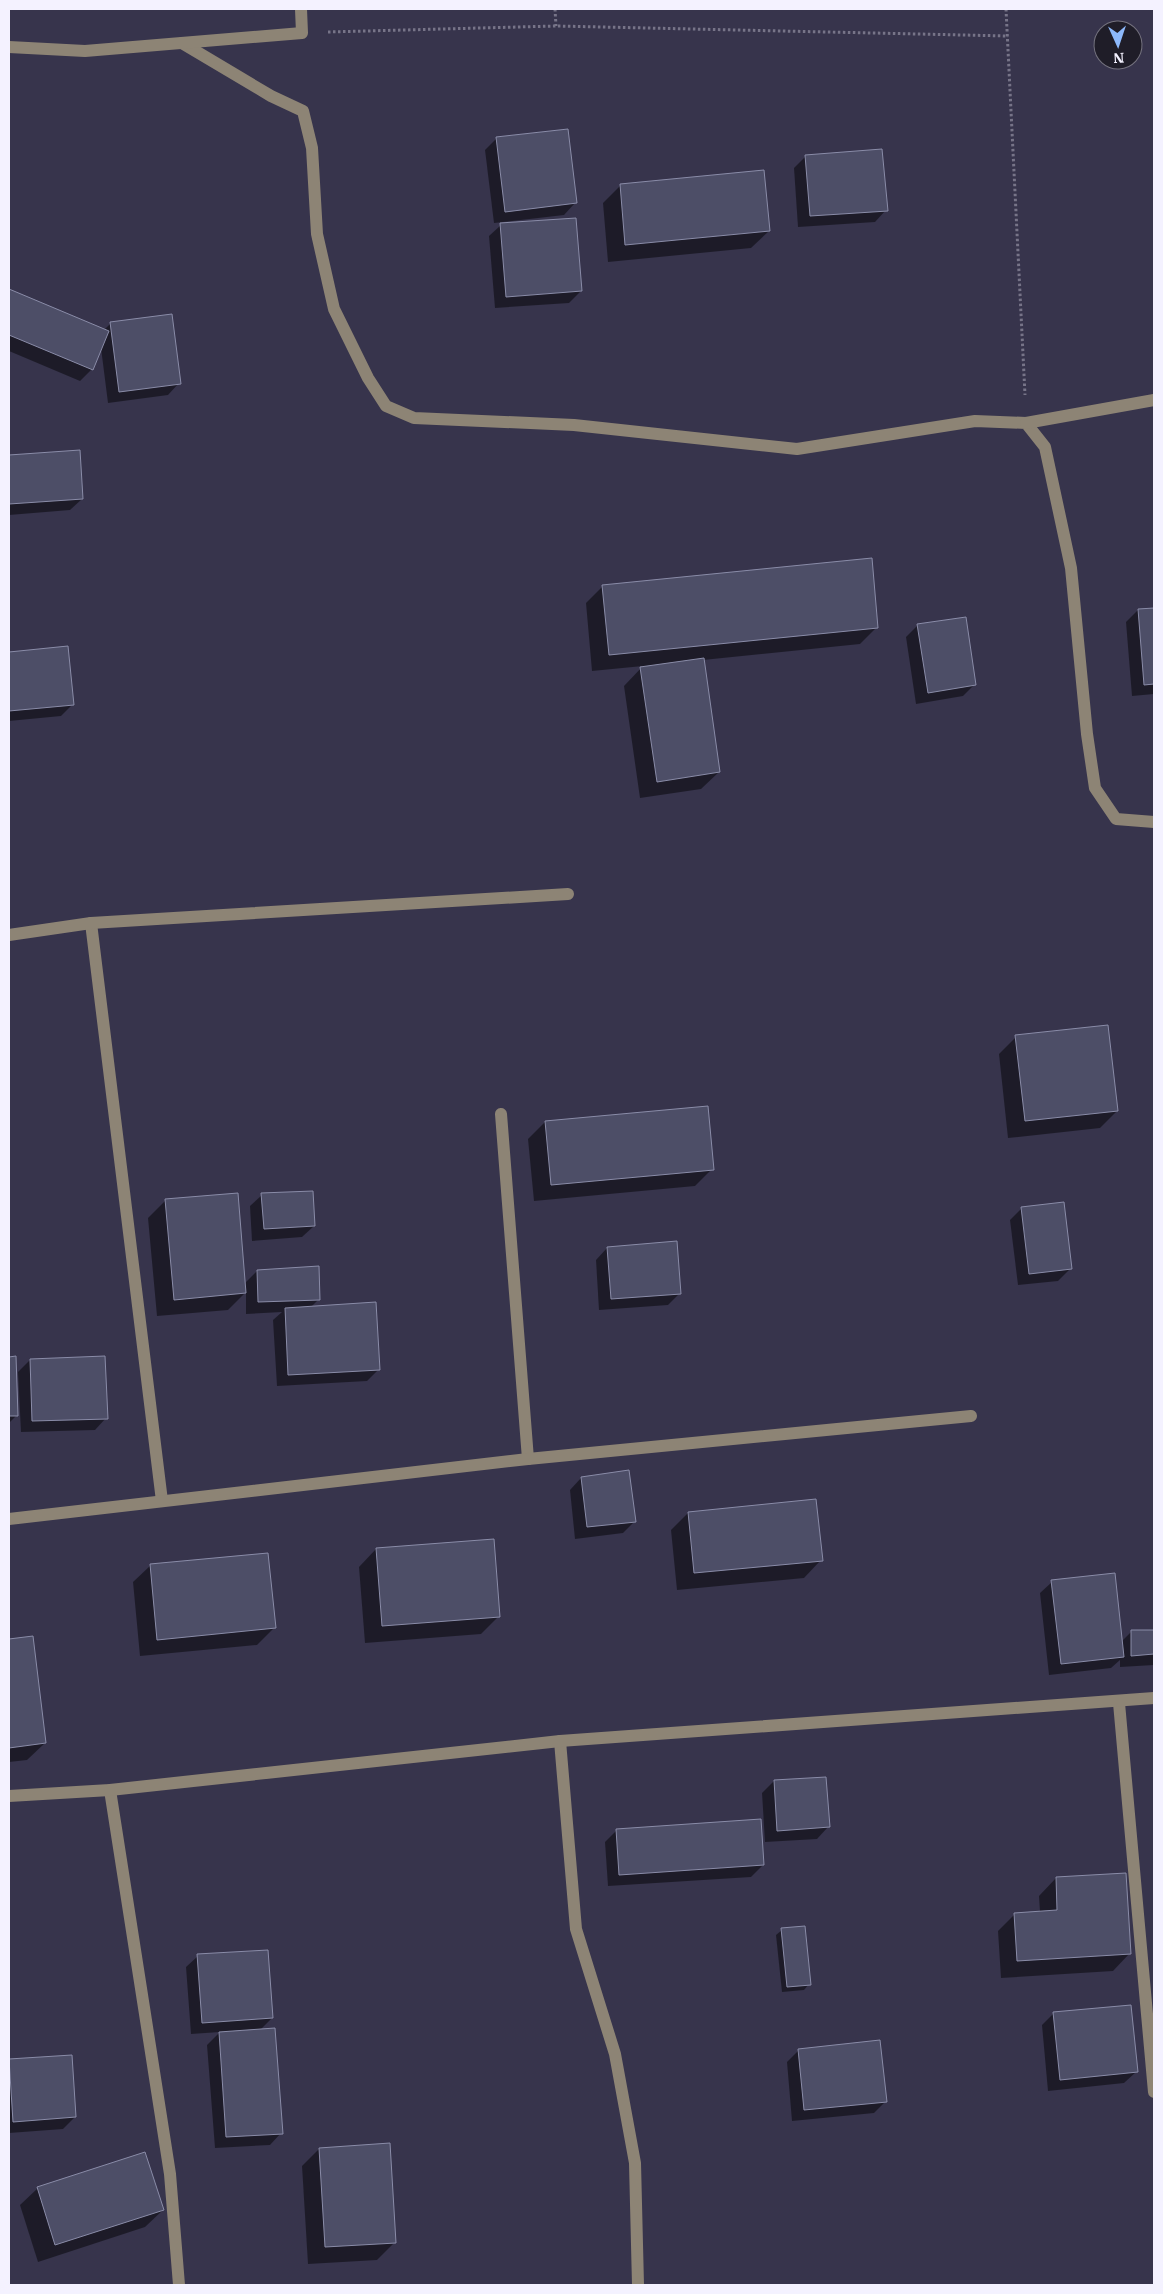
<svg xmlns="http://www.w3.org/2000/svg" width="1163" height="2294" font-family="'IBM Plex Serif',serif">
<style>
.shadow{fill:#0007}
.building{fill:#4d4e67;stroke:#8a8ca8}
.lines{fill:none;stroke-linecap:round;stroke-linejoin:round}
.path{stroke:#777488;stroke-width:3;stroke-dasharray:2.5 2.5;stroke-linecap:butt}
.minor{stroke:#8d8475;stroke-width:12}
</style>
<rect width="100%" height="100%" fill="#37344c"/>
<g class="shadow">
<path d="M497,138L575,203L564,215L494,223L485,150Z"/>
<path d="M806,156L886,210L875,222L798,227L794,168Z"/>
<path d="M763,172L769,231L751,248L608,262L603,203L620,186Z"/>
<path d="M501,225L581,291L569,303L495,308L489,236Z"/>
<path d="M9,290L104,330L111,323L179,383L168,395L108,403L101,348L92,369L80,381L9,351Z"/>
<path d="M79,452L82,499L70,510L9,515V457Z"/>
<path d="M603,586L877,627L860,644L703,660L719,772L701,789L640,798L624,686L643,666L592,671L586,603Z"/>
<path d="M1154,609V694L1132,696L1126,622L1138,610Z"/>
<path d="M918,625L974,685L963,696L916,704L906,637Z"/>
<path d="M67,647L73,704L61,716L9,721V653Z"/>
<path d="M1016,1037L1117,1111L1100,1128L1008,1138L999,1054Z"/>
<path d="M545,1122L712,1169L695,1186L534,1201L528,1139Z"/>
<path d="M262,1195L314,1226L302,1237L252,1241L250,1206Z"/>
<path d="M166,1200L244,1284L257,1271L319,1299L311,1307L379,1369L367,1381L277,1386L273,1320L282,1312L246,1314V1292L228,1310L157,1316L148,1218Z"/>
<path d="M1022,1208L1070,1269L1058,1281L1018,1285L1010,1220Z"/>
<path d="M607,1248L680,1293L668,1305L599,1310L596,1260Z"/>
<path d="M9,1358H15L17,1415L9,1423Z"/>
<path d="M30,1360L106,1418L95,1430L21,1432L18,1372Z"/>
<path d="M581,1478L635,1521L623,1533L575,1539L570,1490Z"/>
<path d="M688,1513L821,1560L804,1578L677,1590L671,1530Z"/>
<path d="M376,1549L498,1617L481,1634L365,1643L359,1567Z"/>
<path d="M151,1565L274,1628L257,1645L140,1656L133,1582Z"/>
<path d="M1052,1582L1121,1642L1131,1632L1154,1631V1665L1120,1667V1660L1111,1668L1049,1675L1040,1593Z"/>
<path d="M32,1638L45,1743L27,1760L9,1762V1641Z"/>
<path d="M774,1781L828,1827L817,1839L765,1842L762,1793Z"/>
<path d="M617,1830L763,1865L751,1877L608,1886L605,1842Z"/>
<path d="M1056,1878L1130,1953L1113,1971L1001,1978L998,1931L1015,1914L1040,1912L1039,1896Z"/>
<path d="M782,1930L809,1984L804,1990L782,1992L776,1935Z"/>
<path d="M198,1956L272,2018L259,2031L281,2133L270,2145L215,2148L207,2045L220,2032L191,2034L186,1967Z"/>
<path d="M1054,2013L1136,2072L1124,2083L1048,2091L1042,2025Z"/>
<path d="M799,2050L885,2102L874,2113L792,2121L787,2062Z"/>
<path d="M9,2060L75,2117L63,2129L9,2133Z"/>
<path d="M319,2149L394,2243L377,2260L308,2264L302,2166Z"/>
<path d="M38,2188L163,2210L145,2227L38,2262L20,2205Z"/>
</g>
<g class="building">
<path d="M568,129L577,203L505,212L496,137Z"/>
<path d="M882,149L888,211L810,216L805,155Z"/>
<path d="M764,170L770,231L625,245L620,184Z"/>
<path d="M576,218L582,291L506,297L500,223Z"/>
<path d="M9,289L109,331L93,370L9,335Z"/>
<path d="M172,314L181,384L119,392L110,322Z"/>
<path d="M80,450L83,499L9,504V455Z"/>
<path d="M872,558L878,628L609,655L602,585Z"/>
<path d="M1154,608V684L1144,685L1138,609Z"/>
<path d="M966,617L976,685L928,693L917,624Z"/>
<path d="M68,646L74,705L9,711V652Z"/>
<path d="M704,658L720,772L657,782L640,667Z"/>
<path d="M1108,1025L1118,1111L1025,1121L1015,1035Z"/>
<path d="M708,1106L714,1170L551,1185L545,1121Z"/>
<path d="M313,1191L315,1226L264,1229L261,1193Z"/>
<path d="M238,1193L246,1293L174,1300L165,1199Z"/>
<path d="M1064,1202L1072,1269L1029,1274L1021,1207Z"/>
<path d="M677,1241L681,1294L611,1299L607,1247Z"/>
<path d="M319,1266L320,1300L258,1302L257,1270Z"/>
<path d="M376,1302L380,1370L288,1375L285,1308Z"/>
<path d="M16,1356L18,1416H9V1357Z"/>
<path d="M105,1356L108,1419L32,1421L30,1359Z"/>
<path d="M629,1470L636,1522L587,1527L581,1477Z"/>
<path d="M816,1499L823,1561L694,1573L688,1512Z"/>
<path d="M494,1539L500,1617L382,1626L376,1548Z"/>
<path d="M268,1553L276,1628L157,1640L150,1564Z"/>
<path d="M1115,1573L1124,1657L1061,1664L1051,1580Z"/>
<path d="M1131,1630H1154V1654L1131,1656Z"/>
<path d="M33,1636L46,1743L9,1748V1639Z"/>
<path d="M826,1777L830,1827L777,1831L774,1780Z"/>
<path d="M761,1819L764,1865L619,1875L616,1829Z"/>
<path d="M1126,1873L1131,1954L1017,1961L1014,1913L1057,1910L1056,1877Z"/>
<path d="M805,1926L811,1985L787,1987L781,1928Z"/>
<path d="M268,1950L273,2018L202,2023L197,1954Z"/>
<path d="M1131,2005L1138,2072L1060,2080L1053,2012Z"/>
<path d="M275,2028L283,2134L226,2137L219,2032Z"/>
<path d="M880,2040L887,2102L804,2110L798,2049Z"/>
<path d="M72,2055L76,2117L13,2122L9,2059Z"/>
<path d="M390,2143L396,2243L325,2247L319,2148Z"/>
<path d="M145,2152L164,2210L55,2245L37,2187Z"/>
</g>
<g class="lines">
<g class="path">
<path d="M555,9L556,26"/>
<path d="M1006,9L1025,395"/>
<path d="M328,32L556,26L1008,36"/>
</g>
<g class="minor">
<path d="M182,43L271,96L303,111L312,148L317,234L334,309L368,378L386,406L414,418L574,425L797,449L975,421L1026,423L1045,447L1071,568L1087,734L1095,788L1116,819L1154,822"/>
<path d="M9,47L85,51L302,33L301,9"/>
<path d="M1026,423L1154,400"/>
<path d="M91,923L162,1501"/>
<path d="M9,935L91,923L568,894"/>
<path d="M501,1114L528,1459"/>
<path d="M9,1519L528,1459L971,1416"/>
<path d="M1119,1703L1154,2092"/>
<path d="M560,1741L576,1929L615,2054L635,2163L638,2285"/>
<path d="M110,1790L170,2174L179,2285"/>
<path d="M9,1796L110,1790L560,1741L1154,1698"/>
</g>
</g>
<rect width="1163" height="2294" fill="none" stroke="#f4f2ff" stroke-width="20"/>
<g transform="translate(1118 45) rotate(177)"><circle r="24" fill="#1f1d28" stroke="#74727e"/>
<path d="M0-4L9 19L0 12L-9 19Z" fill="#8db9fc"/>
<text y="-8" font-size="14" font-weight="bold" text-anchor="middle" fill="#f4f2ff">N</text>
</g>
</svg>
